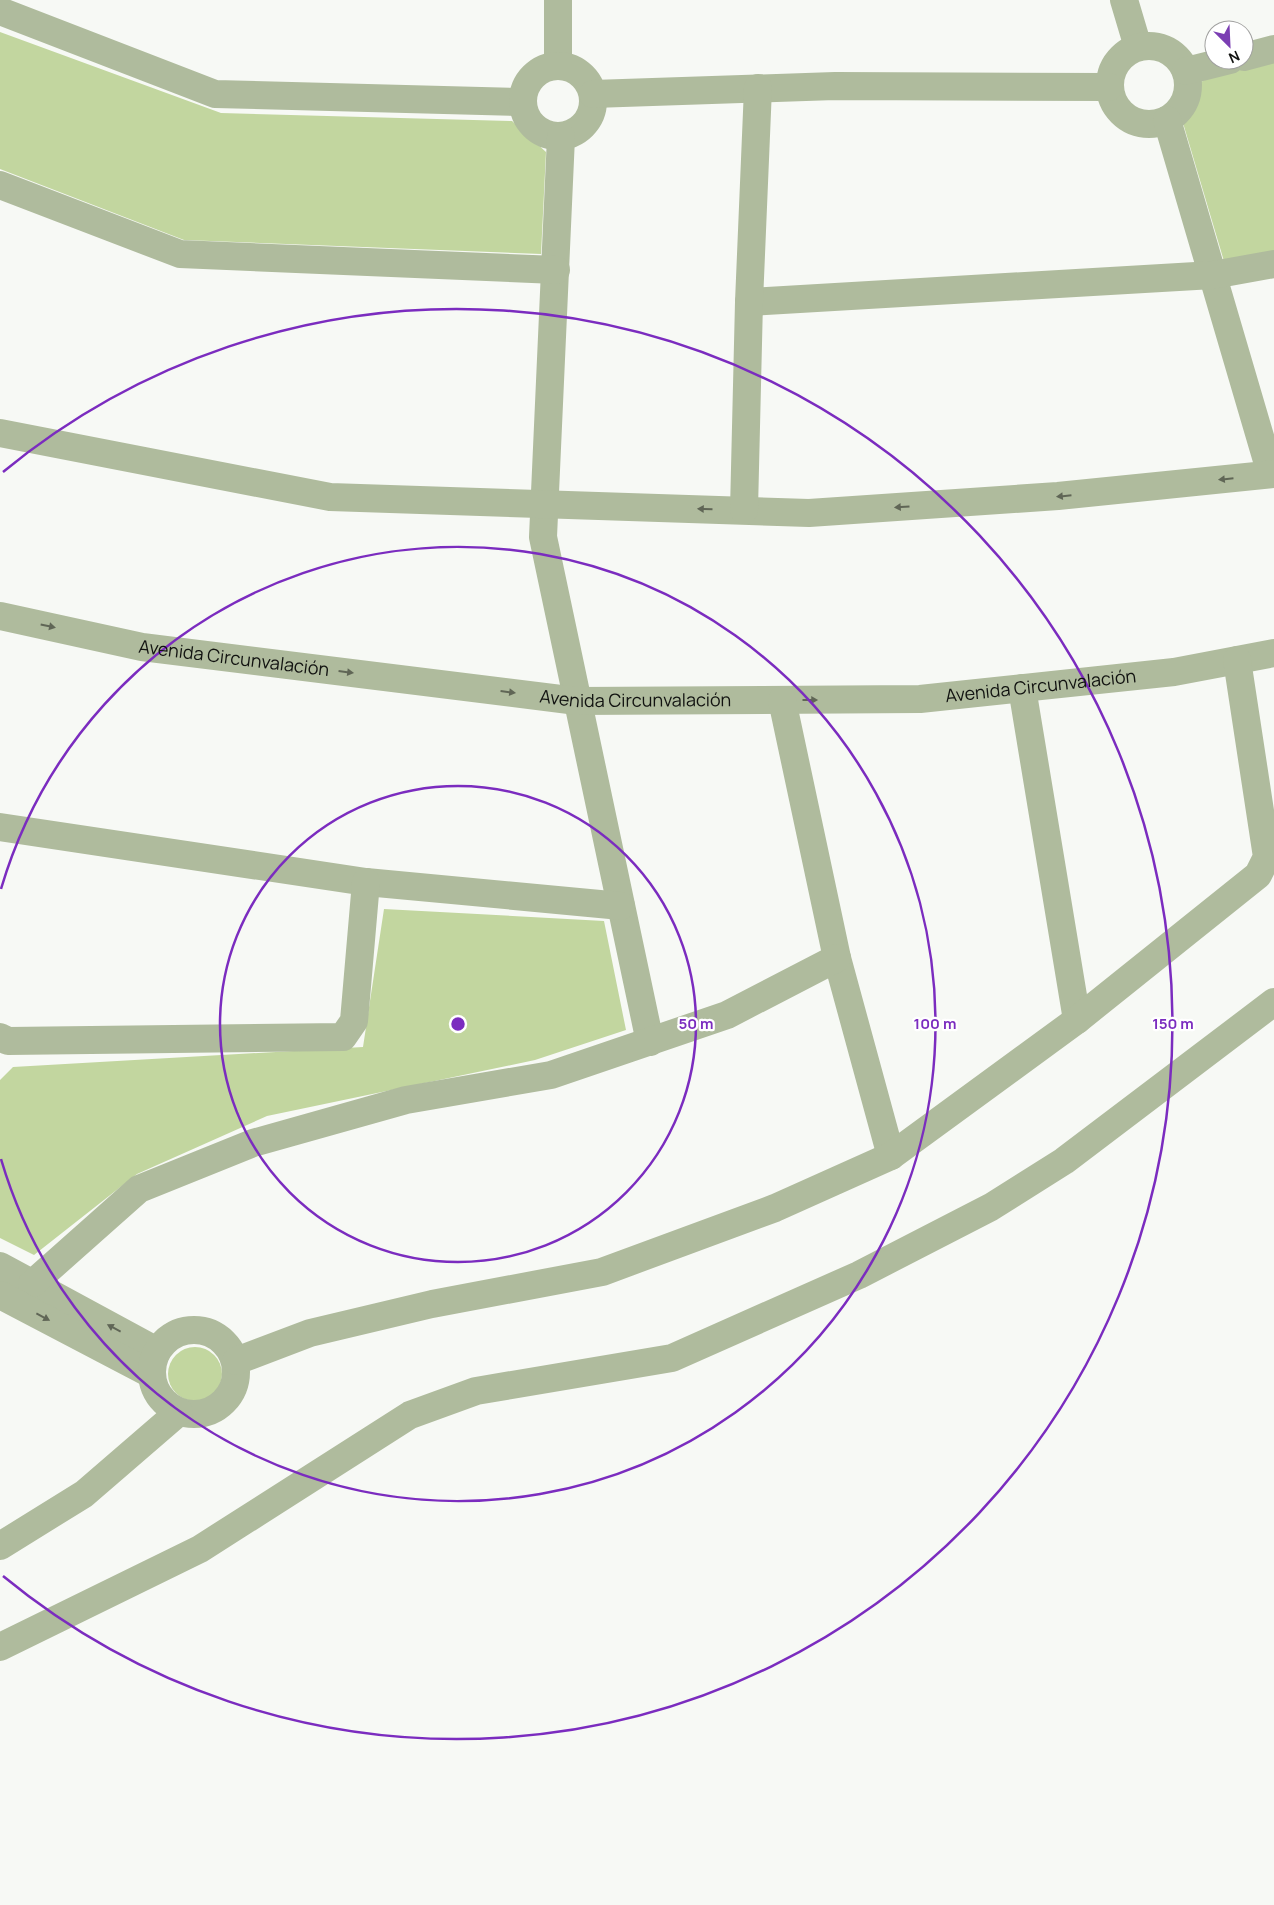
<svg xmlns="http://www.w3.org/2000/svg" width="1274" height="1905" font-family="Manrope,sans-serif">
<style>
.green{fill:#c2d69f}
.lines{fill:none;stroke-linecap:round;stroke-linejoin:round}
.minor{stroke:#afbb9d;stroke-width:28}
.oneway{fill:#606656}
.ring{fill:none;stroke:#7b2cbf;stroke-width:2.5}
.labels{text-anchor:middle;stroke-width:4.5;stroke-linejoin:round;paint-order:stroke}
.street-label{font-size:18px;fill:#111210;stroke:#fff}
.centre{fill:#7b2cbf;stroke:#fff;stroke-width:2.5}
.ring-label{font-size:15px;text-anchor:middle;font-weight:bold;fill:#7b2cbf;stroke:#fff;stroke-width:4.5;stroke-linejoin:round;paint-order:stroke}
</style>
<rect width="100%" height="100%" fill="#f7f9f5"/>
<g class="green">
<path d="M0,32L221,113L512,121L546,152L541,254L184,240L0,169Z"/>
<path d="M1274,61V259L1226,268L1183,123L1201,82L1210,77Z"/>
<path d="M384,909L604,921L626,1030L535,1060L267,1116L137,1174L34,1255L0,1238V1080L13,1067L363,1047Z"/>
<circle cx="195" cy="1374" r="27"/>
</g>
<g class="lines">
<g class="minor">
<path d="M1124,0L1138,47"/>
<path d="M0,11L215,94L522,102"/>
<circle cx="1149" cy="85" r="39"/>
<path d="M1244,57L1274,49"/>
<path d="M558,65V0"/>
<circle cx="558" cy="101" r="35"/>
<path d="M1186,71L1230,60"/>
<path d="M593,94L835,86L1109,87"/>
<path d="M1167,120L1271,474"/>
<path d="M561,137L543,537L650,1042"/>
<path d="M0,185L180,254L556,270"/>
<path d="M749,302L1213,275L1274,264"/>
<path d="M0,433L330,497L809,513L1058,496L1274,474"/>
<path d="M744,510L749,302L758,88"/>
<path id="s1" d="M0,616L142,647L577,701L920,699L1174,672L1274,653"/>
<path d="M1022,688L1077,1020"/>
<path d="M782,700L837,958L891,1156"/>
<path d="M0,827L366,882L621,906"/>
<path d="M0,1037L8,1041L343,1037L354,1021L366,882"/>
<path d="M0,1266L157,1351"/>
<path d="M32,1284L139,1189L253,1143L406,1100L551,1075L727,1015L837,958"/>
<path d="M0,1295L151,1374"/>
<circle cx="194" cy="1372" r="42"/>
<path d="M236,1361L310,1333L432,1304L602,1272L775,1208L891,1156L1077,1020L1258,875L1267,857L1237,660"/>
<path d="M0,1546L84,1494L179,1412"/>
<path d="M0,1647L200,1549L410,1415L476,1391L672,1358L859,1275L991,1207L1064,1161L1274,1002"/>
</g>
</g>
<defs><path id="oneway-solid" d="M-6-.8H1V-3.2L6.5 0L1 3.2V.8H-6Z" transform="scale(1.25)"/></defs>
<g class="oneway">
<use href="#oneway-solid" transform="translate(1226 479) rotate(174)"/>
<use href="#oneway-solid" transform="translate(1064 496) rotate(174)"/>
<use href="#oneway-solid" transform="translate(902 507) rotate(176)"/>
<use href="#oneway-solid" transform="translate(705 509) rotate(-178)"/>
<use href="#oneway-solid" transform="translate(48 626) rotate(12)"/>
<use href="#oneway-solid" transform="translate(346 672) rotate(7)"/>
<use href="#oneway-solid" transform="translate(508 692) rotate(7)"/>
<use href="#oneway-solid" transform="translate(810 700)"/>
<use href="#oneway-solid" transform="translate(43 1317) rotate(28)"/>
<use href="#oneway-solid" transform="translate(114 1328) rotate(-152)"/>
</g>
<g class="ring">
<circle cx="458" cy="1024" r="238"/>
<path d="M1 889A477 477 0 1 1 1 1159"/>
<path d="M3 472A715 715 0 1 1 3 1576"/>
</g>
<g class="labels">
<g class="street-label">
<text dy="6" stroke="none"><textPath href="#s1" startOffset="238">Avenida Circunvalación</textPath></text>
<text dy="6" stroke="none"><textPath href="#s1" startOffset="1048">Avenida Circunvalación</textPath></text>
<text dy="6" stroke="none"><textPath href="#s1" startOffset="642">Avenida Circunvalación</textPath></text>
</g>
</g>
<circle cx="458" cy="1024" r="8" class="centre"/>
<g class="ring-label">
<text x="696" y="1029">50 m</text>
<text x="935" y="1029">100 m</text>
<text x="1173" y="1029">150 m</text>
</g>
<g transform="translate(1229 45) rotate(156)"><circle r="24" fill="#ffffff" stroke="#a0a09f"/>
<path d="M0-4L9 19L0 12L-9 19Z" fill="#7b3eb3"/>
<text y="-8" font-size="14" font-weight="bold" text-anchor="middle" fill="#111210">N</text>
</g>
</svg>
